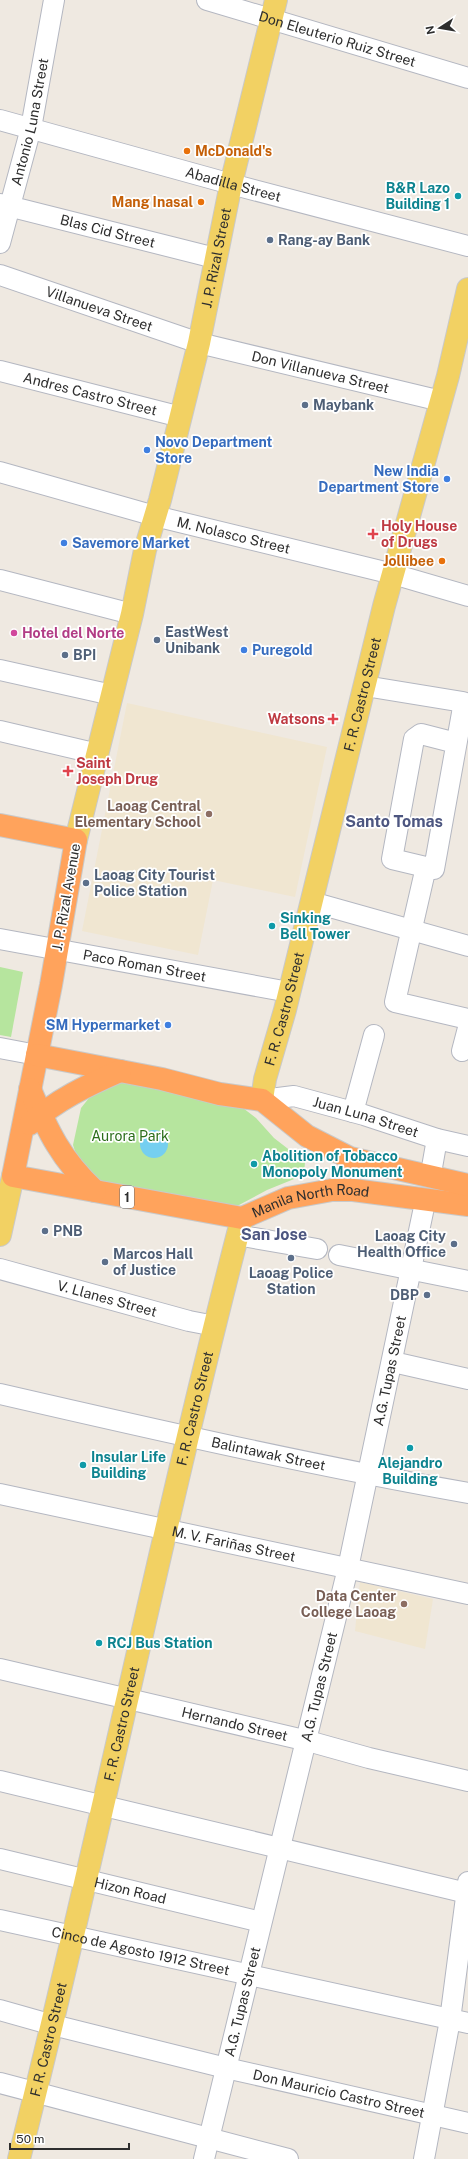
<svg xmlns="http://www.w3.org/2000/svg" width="468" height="2159" font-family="'Public Sans',sans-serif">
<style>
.education{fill:#f0e6d1}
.green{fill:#b6e59e}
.water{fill:#75cff0}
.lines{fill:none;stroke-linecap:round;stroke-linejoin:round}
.minor-casing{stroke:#b4b7c1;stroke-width:22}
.major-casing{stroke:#c9c9c9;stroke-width:24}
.highway-casing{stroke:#c9c9c9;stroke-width:24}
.minor{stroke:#fff;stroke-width:20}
.major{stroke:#f2d163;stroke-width:22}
.highway{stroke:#ffa35c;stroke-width:22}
.food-dot{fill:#e8710a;stroke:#fff;stroke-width:1.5}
.culture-dot{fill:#0f9aa8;stroke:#fff;stroke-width:1.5}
.service-dot{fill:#5c6f8a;stroke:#fff;stroke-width:1.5}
.shop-dot{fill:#3f7fe0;stroke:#fff;stroke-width:1.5}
.health-dot{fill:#e0444e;stroke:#fff;stroke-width:1.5}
.hotel-dot{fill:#d1479c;stroke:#fff;stroke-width:1.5}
.education-dot{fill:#8d6e63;stroke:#fff;stroke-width:1.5}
.labels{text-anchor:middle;stroke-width:3.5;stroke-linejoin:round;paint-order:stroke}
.shield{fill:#fff;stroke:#6d6d6d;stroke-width:1}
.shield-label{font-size:13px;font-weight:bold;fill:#2e2e2e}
.street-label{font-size:14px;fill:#2e2e2e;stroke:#fff}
.food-label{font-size:14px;font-weight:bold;fill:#c56008;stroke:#fff;text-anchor:end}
.culture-label{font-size:14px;font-weight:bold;fill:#0d838f;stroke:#fff;text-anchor:start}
.service-label{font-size:14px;font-weight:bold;fill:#4e5e75;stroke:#fff;text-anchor:start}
.shop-label{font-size:14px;font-weight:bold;fill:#366cbe;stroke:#fff;text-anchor:start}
.health-label{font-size:14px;font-weight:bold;fill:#be3a42;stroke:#fff;text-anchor:start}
.hotel-label{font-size:14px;font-weight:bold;fill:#b23c85;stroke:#fff;text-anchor:start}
.education-label{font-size:14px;font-weight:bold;fill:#785e54;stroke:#fff;text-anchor:end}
.park-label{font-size:14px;fill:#2c6e1b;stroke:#fff}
.quarter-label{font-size:16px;font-weight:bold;fill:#4d5680;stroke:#fff}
</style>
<rect width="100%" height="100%" fill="#efe9e1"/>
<g class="education">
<path d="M127,703L327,747L295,897L213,880L198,955L82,931Z"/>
<path d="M360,1582L433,1599L425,1649L355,1631Z"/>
</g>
<g class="green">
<path d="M0,967L23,972L11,1037L0,1035Z"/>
<path d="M128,1081L243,1108L256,1118L274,1138L305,1162L304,1175L267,1190L239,1205L222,1208L99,1185L77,1157L73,1145L81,1108L89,1098L113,1082Z"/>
</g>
<circle class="water" cx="154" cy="1144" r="14"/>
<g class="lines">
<defs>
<g id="minor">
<path id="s1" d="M207,0L468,78"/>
<path id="s2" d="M0,120L231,184L468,246"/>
<path id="s3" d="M0,204L215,258"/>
<path id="s4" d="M0,243L31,128L54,0"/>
<path id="s5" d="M0,275L199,343L441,401"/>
<path id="s6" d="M0,371L181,417"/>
<path id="s7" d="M0,472L155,516L393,574L468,596"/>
<path d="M0,580L132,614"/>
<path d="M0,670L112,695"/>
<path d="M365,686L463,702L462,713L434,869L392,859L414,739L421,734L456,743"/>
<path d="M0,731L98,754"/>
<path d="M426,867L395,1002L468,1019"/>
<path d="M312,902L468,946"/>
<path id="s8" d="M0,939L289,992"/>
<path d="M0,1048L37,1055"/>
<path d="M462,1051L468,1028"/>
<path id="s9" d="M262,1100L294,1096L364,1115L437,1139L468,1146"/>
<path d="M353,1112L374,1035"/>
<path d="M431,1173L437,1139"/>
<path d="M237,1235L317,1249"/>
<path d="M339,1255L468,1281"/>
<path id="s10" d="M0,1269L189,1321L215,1326"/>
<path d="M393,1362L468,1379"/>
<path id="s11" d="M0,1394C156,1430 311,1465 468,1493"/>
<path id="s12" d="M0,1494L468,1594"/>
<path id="s13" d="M0,1669L308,1741L369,1758L468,1781"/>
<path d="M0,1781L467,1893"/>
<path id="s14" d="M0,1859L261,1922"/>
<path id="s15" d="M0,1920L468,2023"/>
<path id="s16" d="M0,2010L53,2025L226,2068L468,2123"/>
<path d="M0,2083L288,2159"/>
<path id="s17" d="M204,2159L348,1568L423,1212"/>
<path d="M424,2159L450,2020L468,1882"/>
</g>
<g id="major">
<path id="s18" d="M76,840L132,614L145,550L160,500L199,343L231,184L276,0"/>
<path id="s19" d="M262,1100L265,1079L285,1010L384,606L448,376L468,289"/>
<path d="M0,1235L13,1176"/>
<path id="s20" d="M19,2159C98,1846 161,1530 242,1218"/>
</g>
<g id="highway">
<path id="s21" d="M0,825L76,840L51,985L13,1176L242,1218L288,1198L332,1190H353L468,1205"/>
<path d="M37,1055L162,1079L220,1094L262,1100L307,1136L350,1158L468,1185"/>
<path d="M30,1089C48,1132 61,1159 95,1191"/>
<path d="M30,1124C56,1100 88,1085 120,1071"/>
</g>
</defs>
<use href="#minor" class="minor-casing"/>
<use href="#major" class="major-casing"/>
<use href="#highway" class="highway-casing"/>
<use href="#minor" class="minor"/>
<use href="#major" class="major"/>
<use href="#highway" class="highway"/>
</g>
<g class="food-dot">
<circle cx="187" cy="151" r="4"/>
<circle cx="201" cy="202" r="4"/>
<circle cx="442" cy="561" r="4"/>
</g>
<g class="culture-dot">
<circle cx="458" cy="196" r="4"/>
<circle cx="272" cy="926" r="4"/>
<circle cx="254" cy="1164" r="4"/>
<circle cx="410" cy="1448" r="4"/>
<circle cx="83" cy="1465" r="4"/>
<circle cx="99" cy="1643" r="4"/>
</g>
<g class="service-dot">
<circle cx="270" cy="240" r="4"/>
<circle cx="305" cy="405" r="4"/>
<circle cx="157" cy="640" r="4"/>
<circle cx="65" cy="655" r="4"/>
<circle cx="86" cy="883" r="4"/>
<circle cx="45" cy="1231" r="4"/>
<circle cx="454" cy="1244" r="4"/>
<circle cx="291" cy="1258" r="4"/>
<circle cx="105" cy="1262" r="4"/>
<circle cx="427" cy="1295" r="4"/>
</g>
<g class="shop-dot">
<circle cx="147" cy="450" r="4"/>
<circle cx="447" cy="479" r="4"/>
<circle cx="64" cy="543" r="4"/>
<circle cx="244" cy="650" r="4"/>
<circle cx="168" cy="1025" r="4"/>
</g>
<g class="health-dot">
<path d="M371 528h4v4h4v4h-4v4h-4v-4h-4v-4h4z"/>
<path d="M331 713h4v4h4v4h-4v4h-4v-4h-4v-4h4z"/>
<path d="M66 765h4v4h4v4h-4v4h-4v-4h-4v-4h4z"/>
</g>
<circle class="hotel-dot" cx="14" cy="633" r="4"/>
<g class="education-dot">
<circle cx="209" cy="814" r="4"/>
<circle cx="404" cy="1604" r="4"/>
</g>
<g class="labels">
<rect class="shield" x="120" y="1186" width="14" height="22" rx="3"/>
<g class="shield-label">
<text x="127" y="1202">1</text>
</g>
<g class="street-label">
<text dy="5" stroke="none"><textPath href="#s1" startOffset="136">Don Eleuterio Ruiz Street</textPath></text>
<text dy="5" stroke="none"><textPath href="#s4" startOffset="125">Antonio Luna Street</textPath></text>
<text dy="5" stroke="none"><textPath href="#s2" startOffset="242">Abadilla Street</textPath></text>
<text dy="5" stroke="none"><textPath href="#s3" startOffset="111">Blas Cid Street</textPath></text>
<text dy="5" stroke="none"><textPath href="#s18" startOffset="599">J. P. Rizal Street</textPath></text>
<text dy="5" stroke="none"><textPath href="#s5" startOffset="105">Villanueva Street</textPath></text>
<text dy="5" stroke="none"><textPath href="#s5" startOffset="335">Don Villanueva Street</textPath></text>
<text dy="5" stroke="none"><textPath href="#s6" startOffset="93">Andres Castro Street</textPath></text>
<text dy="5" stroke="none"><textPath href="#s7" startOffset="242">M. Nolasco Street</textPath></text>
<text dy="5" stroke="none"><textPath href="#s19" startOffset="418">F. R. Castro Street</textPath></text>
<text transform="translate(66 897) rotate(-80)" y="5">J. P. Rizal Avenue</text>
<text dy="5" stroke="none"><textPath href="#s8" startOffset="147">Paco Roman Street</textPath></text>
<text dy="5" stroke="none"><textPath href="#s19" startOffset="94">F. R. Castro Street</textPath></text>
<text dy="5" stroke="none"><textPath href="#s9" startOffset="107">Juan Luna Street</textPath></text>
<text dy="5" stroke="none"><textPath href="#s21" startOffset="724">Manila North Road</textPath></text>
<text dy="5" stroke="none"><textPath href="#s10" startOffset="111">V. Llanes Street</textPath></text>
<text dy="5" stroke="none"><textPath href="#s17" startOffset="810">A.G. Tupas Street</textPath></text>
<text dy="5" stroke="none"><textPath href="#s20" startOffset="771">F. R. Castro Street</textPath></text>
<text dy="5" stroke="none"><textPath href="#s11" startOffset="275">Balintawak Street</textPath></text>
<text dy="5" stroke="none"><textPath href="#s12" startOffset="239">M. V. Fariñas Street</textPath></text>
<text dy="5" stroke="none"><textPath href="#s17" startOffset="486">A.G. Tupas Street</textPath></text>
<text dy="5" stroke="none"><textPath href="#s20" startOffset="447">F. R. Castro Street</textPath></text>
<text dy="5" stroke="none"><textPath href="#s13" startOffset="241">Hernando Street</textPath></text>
<text dy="5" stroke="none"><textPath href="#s14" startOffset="134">Hizon Road</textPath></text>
<text dy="5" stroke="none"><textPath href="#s15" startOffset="144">Cinco de Agosto 1912 Street</textPath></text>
<text dy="5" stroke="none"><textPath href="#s17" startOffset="162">A.G. Tupas Street</textPath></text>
<text dy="5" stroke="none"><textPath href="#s20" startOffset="123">F. R. Castro Street</textPath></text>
<text dy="5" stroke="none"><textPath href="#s16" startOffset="349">Don Mauricio Castro Street</textPath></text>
</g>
<g class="food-label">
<text x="195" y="156" text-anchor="start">McDonald's</text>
<text x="193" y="207">Mang Inasal</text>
<text x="434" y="566">Jollibee</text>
</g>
<g class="culture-label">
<text x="450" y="193" text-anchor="end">B&amp;R Lazo<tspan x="450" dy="16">Building 1</tspan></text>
<text x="280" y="923">Sinking<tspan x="280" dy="16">Bell Tower</tspan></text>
<text x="262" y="1161">Abolition of Tobacco<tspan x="262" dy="16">Monopoly Monument</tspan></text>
<text x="91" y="1462">Insular Life<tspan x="91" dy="16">Building</tspan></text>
<text x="410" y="1468" text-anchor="middle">Alejandro<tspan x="410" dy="16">Building</tspan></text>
<text x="107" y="1648">RCJ Bus Station</text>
</g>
<g class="service-label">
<text x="278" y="245">Rang-ay Bank</text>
<text x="313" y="410">Maybank</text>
<text x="165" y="637">EastWest<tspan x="165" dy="16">Unibank</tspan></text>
<text x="73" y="660">BPI</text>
<text x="94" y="880">Laoag City Tourist<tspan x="94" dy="16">Police Station</tspan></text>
<text x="53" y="1236">PNB</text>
<text x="446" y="1241" text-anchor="end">Laoag City<tspan x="446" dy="16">Health Office</tspan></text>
<text x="113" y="1259">Marcos Hall<tspan x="113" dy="16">of Justice</tspan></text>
<text x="291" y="1278" text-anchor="middle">Laoag Police<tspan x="291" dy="16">Station</tspan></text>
<text x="419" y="1300" text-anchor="end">DBP</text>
</g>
<g class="shop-label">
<text x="155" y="447">Novo Department<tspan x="155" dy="16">Store</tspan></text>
<text x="439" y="476" text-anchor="end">New India<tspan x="439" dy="16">Department Store</tspan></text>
<text x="72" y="548">Savemore Market</text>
<text x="252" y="655">Puregold</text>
<text x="160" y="1030" text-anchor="end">SM Hypermarket</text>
</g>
<g class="health-label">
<text x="381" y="531">Holy House<tspan x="381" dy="16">of Drugs</tspan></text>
<text x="325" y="724" text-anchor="end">Watsons</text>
<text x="76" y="768">Saint<tspan x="76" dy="16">Joseph Drug</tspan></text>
</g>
<g class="hotel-label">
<text x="22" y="638">Hotel del Norte</text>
</g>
<g class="education-label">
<text x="201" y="811">Laoag Central<tspan x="201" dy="16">Elementary School</tspan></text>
<text x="396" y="1601">Data Center<tspan x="396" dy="16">College Laoag</tspan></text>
</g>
<g class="park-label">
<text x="130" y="1141">Aurora Park</text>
</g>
<g class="quarter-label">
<text x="394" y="827">Santo Tomas</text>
<text x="274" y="1240">San Jose</text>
</g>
</g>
<g transform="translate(440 28) rotate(258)" stroke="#ffffff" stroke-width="3" paint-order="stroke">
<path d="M0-3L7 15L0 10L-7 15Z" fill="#2e2e2e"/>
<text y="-6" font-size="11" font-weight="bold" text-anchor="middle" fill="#2e2e2e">N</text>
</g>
<path d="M10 2143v6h119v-6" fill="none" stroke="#2e2e2e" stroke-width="2"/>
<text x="16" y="2143" font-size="12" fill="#2e2e2e" stroke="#ffffff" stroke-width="3" paint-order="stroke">50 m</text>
</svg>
